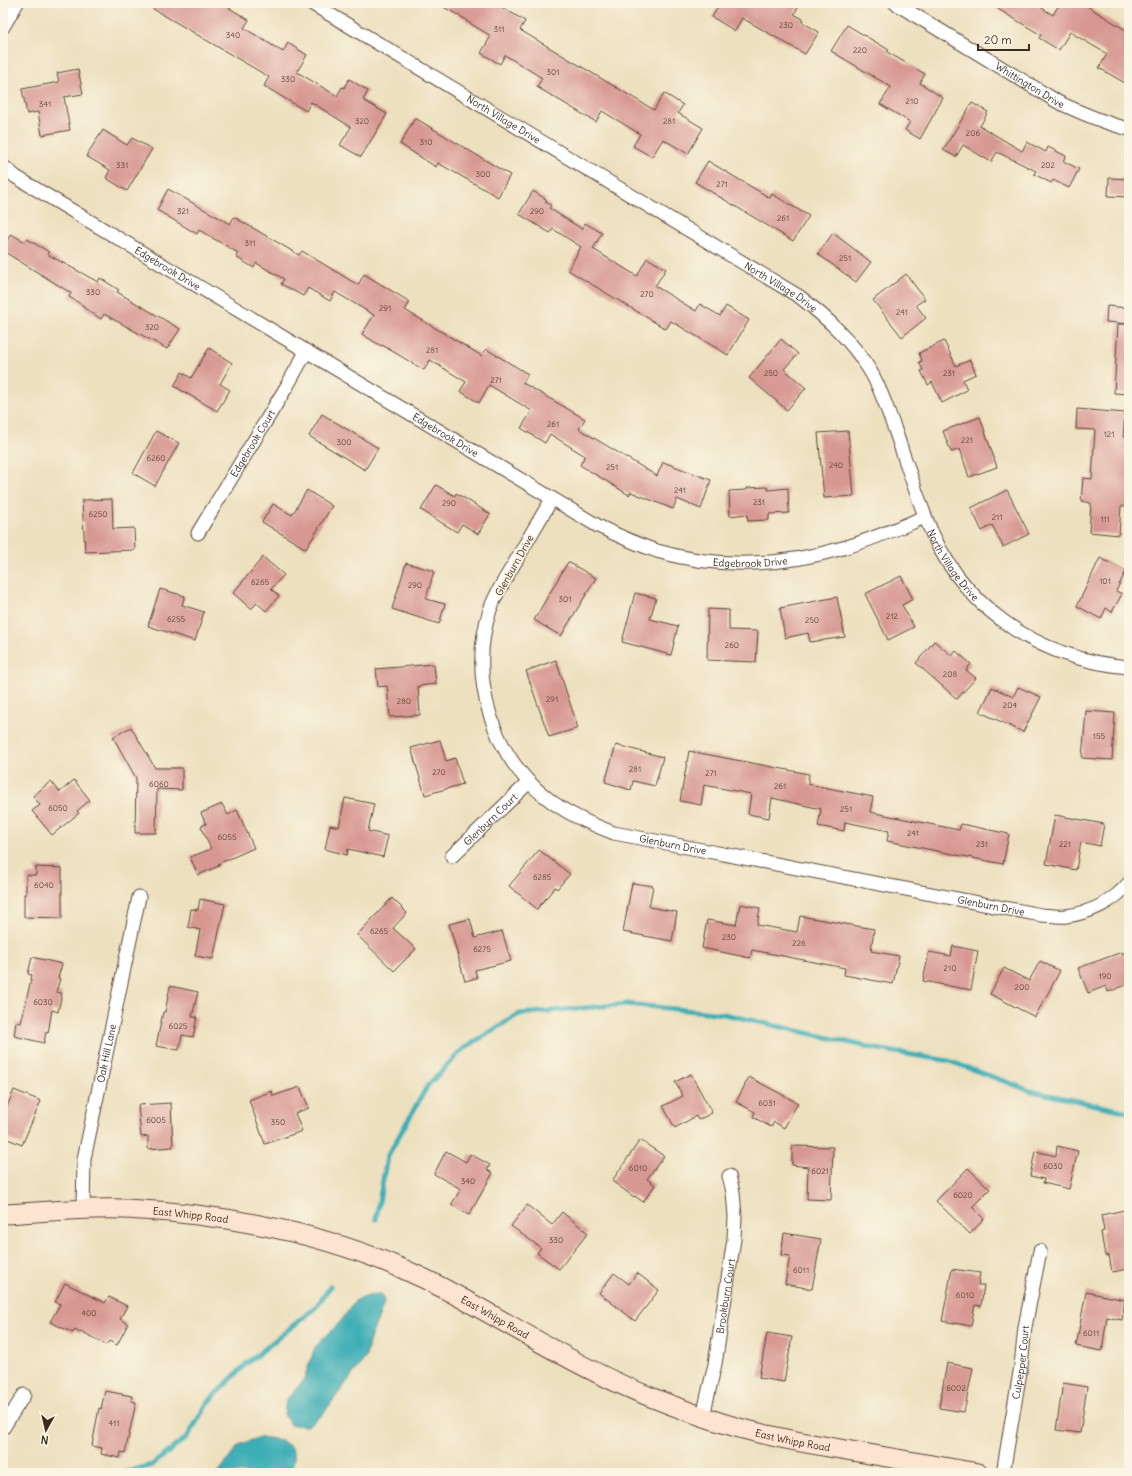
<svg xmlns="http://www.w3.org/2000/svg" width="1132" height="1476" font-family="Delius,sans-serif">
<style>
.water{fill:#3daeb6;stroke:#3c6c6a}
.lines{fill:none;stroke-linecap:round;stroke-linejoin:round}
.stream{stroke:#3daeb6;stroke-width:5}
.building{fill:#d79892}
.street-casing{stroke:#564536;stroke-width:15}
.secondary-casing{stroke:#564536;stroke-width:21}
.street{stroke:#fff;stroke-width:13}
.secondary{stroke:#fde4d1;stroke-width:19}
.labels{text-anchor:middle;stroke-width:3.5;stroke-linejoin:round;paint-order:stroke}
.number-label{font-size:8px;fill:#62463b}
.street-label{font-size:10px;fill:#3b2a1e;stroke:#fcf5e5}
</style>
<rect width="100%" height="100%" fill="#fcf5e5"/>
<filter id="ink" filterUnits="userSpaceOnUse"><feTurbulence type="fractalNoise" baseFrequency=".025" numOctaves="2"/><feDisplacementMap in="SourceGraphic" scale="8" xChannelSelector="R" yChannelSelector="G"/><feConvolveMatrix kernelMatrix="1 2 1 2 8 2 1 2 1" color-interpolation-filters="sRGB"/></filter>
<filter id="wash" filterUnits="userSpaceOnUse"><feTurbulence type="fractalNoise" baseFrequency=".012" numOctaves="4" result="noise"/><feDisplacementMap in="SourceGraphic" scale="16" xChannelSelector="R" yChannelSelector="G"/><feGaussianBlur stdDeviation="0.9" result="paint"/><feColorMatrix in="noise" values="0 0 0 0 0 0 0 0 0 0 0 0 0 0 0 0 0 1.4 0 .05"/><feComposite in="paint" operator="in"/></filter>
<g filter="url(#wash)">
<rect width="100%" height="100%" fill="#ede0bf"/>
<g class="water">
<path d="M374,1294L383,1295L384,1303L369,1342L366,1357L322,1415L307,1426L290,1425L284,1414L286,1400L303,1381L315,1347L340,1322L356,1300Z"/>
<path d="M259,1437C271,1438 291,1440 294,1454C295,1460 292,1467 291,1473H218L239,1445Z"/>
</g>
<g class="lines">
<g class="stream">
<path d="M376,1219L387,1157L428,1085L463,1049L519,1014L627,1004L724,1014L882,1050L949,1061L1031,1091L1129,1112"/>
<path d="M123,1473L152,1465L188,1436L208,1402L246,1364L315,1308L330,1287"/>
</g>
</g>
<g id="blocks">
<g class="building">
<path d="M143,3H221L249,20L244,28L283,52L288,43L307,55L297,72L337,96L342,87L344,88L349,79L368,91L363,100L387,114L361,157L340,145L351,127L311,102L306,111L264,86L269,77Z"/>
<path d="M436,3H495L525,21L520,30L654,110L664,93L683,105L678,113L703,128L688,154L663,139L652,157L633,146L640,134L602,111L596,122L537,87L542,78L505,55L500,64L481,53L491,36L466,21L467,20Z"/>
<path d="M716,3H801L794,14L803,19L802,22L819,32L805,54L742,18L735,31L712,17L719,5Z"/>
<path d="M988,3H1034L1053,15L1060,3H1082L1129,32V76L1125,83L1099,68L1107,54L1070,32L1059,50L1039,38L1041,35Z"/>
<path d="M847,25L889,50L887,52L925,74L920,83L943,98L920,139L905,130L910,122L880,104L891,87L831,51Z"/>
<path d="M78,69L83,94L64,97L70,130L42,135L38,112L27,114L22,89L59,82L57,73Z"/>
<path d="M972,103L988,112L980,126L1022,151L1027,142L1046,152L1048,147L1066,156L1063,161L1079,169L1069,188L1053,180L1051,183L1034,174L1036,171L997,152L991,162L963,145L956,157L943,150Z"/>
<path d="M415,118L510,175L498,197L438,163L436,167L400,144Z"/>
<path d="M103,130L127,145L132,138L152,149L127,191L106,178L110,170L86,156Z"/>
<path d="M708,161L770,198L772,194L809,216L793,241L695,182Z"/>
<path d="M1109,178L1129,179V197L1108,196Z"/>
<path d="M168,189L230,224L234,217L299,255L302,251L358,285L364,274L410,302L405,310L482,356L486,349L528,374L523,383L585,419L579,429L657,476L663,462L711,480L701,509L677,499L673,509L631,492L629,495L580,465L585,456L550,434L545,443L521,428L532,411L489,385L479,403L460,391L466,382L430,360L424,370L382,345L381,346L362,334L374,315L335,292L330,301L308,288L303,296L281,284L284,279L256,263L254,268L236,257L238,253L199,230L197,234L157,210Z"/>
<path d="M533,191L547,200L545,202L551,205L549,208L582,229L585,223L602,233L593,249L637,276L647,258L666,269L655,286L696,311L700,304L720,316L726,306L749,320L728,355L671,321L666,329L568,270L581,247L553,229L550,233L519,214Z"/>
<path d="M833,233L871,262L856,282L818,254Z"/>
<path d="M11,234L25,242L27,239L49,252L47,254L98,282L100,278L119,290L117,292L180,329L167,349L104,314L101,319L83,307L84,306L69,297L71,293L3,251V247Z"/>
<path d="M906,274L925,299L916,305L926,318L902,337L873,300Z"/>
<path d="M1107,306L1129,308V324L1106,322Z"/>
<path d="M1118,324H1129V394L1114,393Z"/>
<path d="M781,339L798,354L784,369L806,388L787,410L749,378Z"/>
<path d="M944,341L956,366L970,360L976,374L963,380L967,390L942,403L932,382L928,385L921,371L923,370L919,362L922,361L919,353Z"/>
<path d="M209,348L232,363L220,384L230,390L217,411L174,386L182,372L191,378Z"/>
<path d="M1077,409L1125,413L1123,437H1129V506H1121L1119,535L1089,532L1091,503L1081,501L1083,478L1092,479L1095,430L1076,429Z"/>
<path d="M322,414L378,448L365,470L309,436Z"/>
<path d="M980,417L997,467L969,477L960,449L951,452L943,431Z"/>
<path d="M156,431L179,443L155,486L133,473Z"/>
<path d="M848,431L854,496L824,498L818,433Z"/>
<path d="M436,485L455,496L456,493L490,514L478,534L462,524L457,532L421,510Z"/>
<path d="M767,487L768,490L788,488L789,513L769,514V520L748,521L747,514L730,516L729,491L747,490V488Z"/>
<path d="M307,490L332,506L306,549L262,522L273,504L292,515Z"/>
<path d="M1007,490L1029,534L1003,547L992,525L982,531L971,508Z"/>
<path d="M112,499L113,529L134,528L135,550L85,552L82,500Z"/>
<path d="M263,557L284,575L271,589L279,596L266,611L257,603L251,609L233,593Z"/>
<path d="M1100,558L1126,571L1116,591L1122,594L1112,612L1106,608L1101,619L1077,606Z"/>
<path d="M568,562L596,578L561,636L534,620Z"/>
<path d="M406,563L434,571L426,599L445,604L439,624L392,609Z"/>
<path d="M901,576L913,599L902,605L914,627L888,640L865,594Z"/>
<path d="M160,589L185,596L182,605L204,612L195,641L148,626Z"/>
<path d="M635,593L656,598L650,619L678,626L671,655L622,642Z"/>
<path d="M837,597L845,637L810,642L808,633L785,638L780,608Z"/>
<path d="M708,609L729,610V630L758,631L756,662L707,660Z"/>
<path d="M934,641L952,656L956,651L971,664L966,670L976,678L957,699L916,663Z"/>
<path d="M556,660L578,728L549,737L526,671Z"/>
<path d="M434,664L436,684L418,686L420,715L390,717L387,686L378,687L376,669Z"/>
<path d="M992,687L1013,697L1018,687L1041,697L1023,732L980,712Z"/>
<path d="M1086,711L1115,713L1112,760L1082,758Z"/>
<path d="M131,727L155,768H182V790L157,789L156,833H135L136,778L113,737Z"/>
<path d="M440,740L446,761L455,758L463,784L425,795L411,748Z"/>
<path d="M616,745L663,757L655,786L633,781L631,790L605,782Z"/>
<path d="M689,751L809,774L808,784L873,797L870,812L959,830L961,824L1009,834L1003,864L887,841L889,831L845,822L844,831L818,826L821,809L772,798L769,818L748,814L751,794L704,785L701,805L680,801Z"/>
<path d="M74,780L90,800L77,811L79,813L52,835L32,811L40,805L33,796L51,781L60,792Z"/>
<path d="M345,798L374,804L368,831L388,836L383,857L348,849L347,855L325,849L330,825L339,827Z"/>
<path d="M222,804L228,815L237,810L254,848L218,864L219,866L198,875L190,857L211,849L201,826L206,824L201,813Z"/>
<path d="M1055,815L1104,824L1100,846L1081,842L1076,870L1046,864Z"/>
<path d="M539,850L570,874L557,889L555,887L537,909L509,886Z"/>
<path d="M36,867L62,868V918L24,917V894H26V875H36Z"/>
<path d="M632,883L653,886L649,907L677,912L672,941L623,932Z"/>
<path d="M392,898L407,913L393,928L416,949L394,971L357,935Z"/>
<path d="M200,899L225,904L213,959L195,956L200,930L188,927L191,909L198,910Z"/>
<path d="M740,904L760,908L757,925L797,932L800,916L874,929L871,951L899,956L893,984L844,975L845,968L752,950L750,958L702,948L707,920L736,925Z"/>
<path d="M470,919L475,938L502,931L511,961L475,970L477,978L465,981L449,924Z"/>
<path d="M953,946L978,951L971,990L923,981L929,952L951,956Z"/>
<path d="M1129,951V984L1108,992L1106,986L1088,993L1078,968L1122,952L1123,954Z"/>
<path d="M32,957L62,964L58,978L60,979L56,992L62,993L58,1012L52,1010L48,1033L46,1032L44,1043L14,1036L16,1022L21,1023L32,975L28,974Z"/>
<path d="M1040,961L1060,971L1035,1017L990,994L1004,968L1029,981Z"/>
<path d="M170,986L198,992L192,1017H197L193,1037L182,1035L179,1050L156,1046L163,1012H165Z"/>
<path d="M691,1074L712,1113L698,1120L696,1116L675,1128L663,1106L683,1096L675,1082Z"/>
<path d="M749,1077L798,1103L784,1128L774,1122L771,1127L753,1117L755,1112L736,1102Z"/>
<path d="M300,1087L309,1108L295,1113L302,1131L265,1144L249,1100L272,1091L273,1096Z"/>
<path d="M14,1090L41,1101L22,1145L3,1137V1116Z"/>
<path d="M171,1103L173,1147L148,1149V1136L141,1137L138,1105Z"/>
<path d="M640,1140L664,1156L647,1179L655,1185L643,1202L635,1196L634,1197L612,1181Z"/>
<path d="M792,1146L833,1147L831,1200L807,1199L808,1167L792,1165Z"/>
<path d="M1057,1146L1078,1151L1069,1189L1043,1183L1044,1179L1030,1176L1035,1151L1056,1156Z"/>
<path d="M446,1151L466,1162L470,1154L490,1165L487,1170L493,1173L469,1215L451,1205L461,1189L434,1174Z"/>
<path d="M968,1168L990,1189L972,1207L984,1219L970,1234L936,1201Z"/>
<path d="M527,1205L552,1225L562,1212L588,1233L559,1269L537,1253L541,1248L511,1226Z"/>
<path d="M1125,1210L1129,1231V1269L1112,1272L1109,1255L1105,1256L1101,1232L1104,1231L1101,1215Z"/>
<path d="M784,1233L821,1239L812,1289L785,1284L790,1256L781,1255Z"/>
<path d="M952,1269L980,1273L978,1285H984L981,1306L975,1305L971,1326L942,1321Z"/>
<path d="M614,1273L629,1284L637,1273L659,1290L635,1321L599,1293Z"/>
<path d="M65,1283L105,1303L109,1297L127,1306L120,1319L128,1324L117,1345L109,1341L106,1345L81,1331L80,1333L75,1330L73,1333L50,1322L60,1304L55,1302Z"/>
<path d="M1086,1292L1125,1300L1122,1320L1107,1317L1102,1351L1076,1346Z"/>
<path d="M767,1333L792,1337L784,1382L759,1378Z"/>
<path d="M947,1363L973,1368L964,1412L939,1408Z"/>
<path d="M1063,1383L1087,1387L1080,1433L1056,1430Z"/>
<path d="M105,1391L132,1396L131,1401L136,1402L125,1453L121,1452L120,1458L101,1454L102,1448L92,1446L99,1408L101,1409Z"/>
</g>
</g>
</g>
<g filter="url(#ink)">
<use href="#blocks" fill-opacity="0" stroke="#564536" stroke-width="1"/>
<g class="lines">
<defs>
<g id="street">
<path id="s1" d="M311,3L800,297C828,319 850,339 869,369C881,388 887,409 895,430C905,459 914,487 925,516C958,605 1035,659 1129,667"/>
<path id="s2" d="M895,3L1058,102C1081,113 1104,123 1129,129"/>
<path d="M3,27L17,3"/>
<path id="s3" d="M3,166L16,177L598,526C617,535 636,544 657,551C718,569 782,566 843,548C871,540 898,528 925,517"/>
<path id="s4" d="M552,499C540,519 528,539 517,559C507,576 496,592 490,610C468,677 492,756 547,798C567,814 590,824 614,833L1041,915C1049,915 1058,917 1066,916C1090,913 1113,902 1129,883"/>
<path id="s5" d="M198,533L287,386L306,352"/>
<path id="s6" d="M452,856L529,782"/>
<path id="s7" d="M83,1210L84,1159L139,897"/>
<path id="s8" d="M703,1416L715,1364L734,1239L735,1216L733,1192L729,1176"/>
<path d="M3,1428L24,1395"/>
<path id="s9" d="M1003,1473L1021,1366L1025,1327L1040,1251"/>
</g>
<g id="secondary">
<path id="s10" d="M3,1214C44,1212 85,1207 126,1209C229,1214 332,1234 425,1279C502,1317 573,1367 653,1398C686,1411 720,1424 755,1432C785,1440 816,1445 846,1450C890,1458 934,1465 978,1473"/>
</g>
</defs>
<use href="#street" class="street-casing"/>
<use href="#secondary" class="secondary-casing"/>
<use href="#street" class="street"/>
<use href="#secondary" class="secondary"/>
</g>
</g>
<g class="labels">
<g class="number-label">
<text x="786" y="28">230</text>
<text x="499" y="32">311</text>
<text x="233" y="38">340</text>
<text x="860" y="53">220</text>
<text x="553" y="75">301</text>
<text x="288" y="82">330</text>
<text x="912" y="104">210</text>
<text x="45" y="107">341</text>
<text x="362" y="124">320</text>
<text x="669" y="124">281</text>
<text x="973" y="136">206</text>
<text x="426" y="145">310</text>
<text x="122" y="168">331</text>
<text x="1048" y="168">202</text>
<text x="483" y="177">300</text>
<text x="722" y="187">271</text>
<text x="183" y="214">321</text>
<text x="537" y="214">290</text>
<text x="783" y="221">261</text>
<text x="250" y="246">311</text>
<text x="845" y="261">251</text>
<text x="93" y="295">330</text>
<text x="647" y="297">270</text>
<text x="385" y="311">291</text>
<text x="902" y="315">241</text>
<text x="152" y="330">320</text>
<text x="432" y="353">281</text>
<text x="771" y="376">250</text>
<text x="949" y="376">231</text>
<text x="496" y="383">271</text>
<text x="553" y="427">261</text>
<text x="1109" y="437">121</text>
<text x="967" y="443">221</text>
<text x="344" y="445">300</text>
<text x="156" y="461">6260</text>
<text x="836" y="468">240</text>
<text x="612" y="470">251</text>
<text x="680" y="493">241</text>
<text x="759" y="505">231</text>
<text x="449" y="506">290</text>
<text x="98" y="517">6250</text>
<text x="997" y="520">211</text>
<text x="1105" y="522">111</text>
<text x="1105" y="584">101</text>
<text x="260" y="585">6265</text>
<text x="415" y="588">290</text>
<text x="565" y="602">301</text>
<text x="892" y="619">212</text>
<text x="176" y="622">6255</text>
<text x="812" y="623">250</text>
<text x="732" y="648">260</text>
<text x="950" y="677">208</text>
<text x="552" y="702">291</text>
<text x="404" y="704">280</text>
<text x="1010" y="708">204</text>
<text x="1099" y="739">155</text>
<text x="635" y="772">281</text>
<text x="439" y="775">270</text>
<text x="711" y="776">271</text>
<text x="159" y="787">6060</text>
<text x="780" y="789">261</text>
<text x="58" y="811">6050</text>
<text x="846" y="812">251</text>
<text x="913" y="836">241</text>
<text x="227" y="840">6055</text>
<text x="982" y="847">231</text>
<text x="1065" y="847">221</text>
<text x="542" y="880">6285</text>
<text x="44" y="888">6040</text>
<text x="379" y="934">6265</text>
<text x="729" y="940">230</text>
<text x="799" y="946">226</text>
<text x="482" y="952">6275</text>
<text x="950" y="971">210</text>
<text x="1105" y="979">190</text>
<text x="1022" y="990">200</text>
<text x="43" y="1005">6030</text>
<text x="178" y="1029">6025</text>
<text x="767" y="1106">6031</text>
<text x="156" y="1123">6005</text>
<text x="278" y="1125">350</text>
<text x="1053" y="1169">6030</text>
<text x="638" y="1171">6010</text>
<text x="820" y="1174">6021</text>
<text x="468" y="1184">340</text>
<text x="963" y="1198">6020</text>
<text x="556" y="1243">330</text>
<text x="801" y="1273">6011</text>
<text x="965" y="1298">6010</text>
<text x="89" y="1316">400</text>
<text x="1091" y="1336">6011</text>
<text x="956" y="1391">6002</text>
<text x="114" y="1426">411</text>
</g>
<g class="street-label">
<text dy="4" stroke="none"><textPath href="#s2" startOffset="158">Whittington Drive</textPath></text>
<text dy="4" stroke="none"><textPath href="#s1" startOffset="225">North Village Drive</textPath></text>
<text dy="4" stroke="none"><textPath href="#s3" startOffset="194">Edgebrook Drive</textPath></text>
<text dy="4" stroke="none"><textPath href="#s1" startOffset="549">North Village Drive</textPath></text>
<text dy="4" stroke="none"><textPath href="#s3" startOffset="518">Edgebrook Drive</textPath></text>
<text dy="4" stroke="none"><textPath href="#s5" startOffset="105">Edgebrook Court</textPath></text>
<text dy="4" stroke="none"><textPath href="#s3" startOffset="854">Edgebrook Drive</textPath></text>
<text dy="4" stroke="none"><textPath href="#s1" startOffset="885">North Village Drive</textPath></text>
<text transform="translate(514 565) rotate(-61)" y="4">Glenburn Drive</text>
<text dy="4" stroke="none"><textPath href="#s6" startOffset="53">Glenburn Court</textPath></text>
<text dy="4" stroke="none"><textPath href="#s4" startOffset="472">Glenburn Drive</textPath></text>
<text dy="4" stroke="none"><textPath href="#s4" startOffset="796">Glenburn Drive</textPath></text>
<text dy="4" stroke="none"><textPath href="#s7" startOffset="159">Oak Hill Lane</textPath></text>
<text dy="4" stroke="none"><textPath href="#s10" startOffset="188">East Whipp Road</textPath></text>
<text dy="4" stroke="none"><textPath href="#s8" startOffset="122">Brookburn Court</textPath></text>
<text dy="4" stroke="none"><textPath href="#s10" startOffset="512">East Whipp Road</textPath></text>
<text dy="4" stroke="none"><textPath href="#s9" startOffset="112">Culpepper Court</textPath></text>
<text dy="4" stroke="none"><textPath href="#s10" startOffset="836">East Whipp Road</textPath></text>
</g>
</g>
<rect width="1132" height="1476" fill="none" stroke="#fcf5e5" stroke-width="16"/>
<g transform="translate(46 1430) rotate(188)" stroke="#fcf5e5" stroke-width="3" paint-order="stroke">
<path d="M0-3L7 15L0 10L-7 15Z" fill="#3b2a1e"/>
<text y="-6" font-size="11" font-weight="bold" text-anchor="middle" fill="#3b2a1e">N</text>
</g>
<path d="M978 44v6h51v-6" fill="none" stroke="#3b2a1e" stroke-width="2"/>
<text x="984" y="44" font-size="12" fill="#3b2a1e" stroke="#fcf5e5" stroke-width="3" paint-order="stroke">20 m</text>
</svg>
